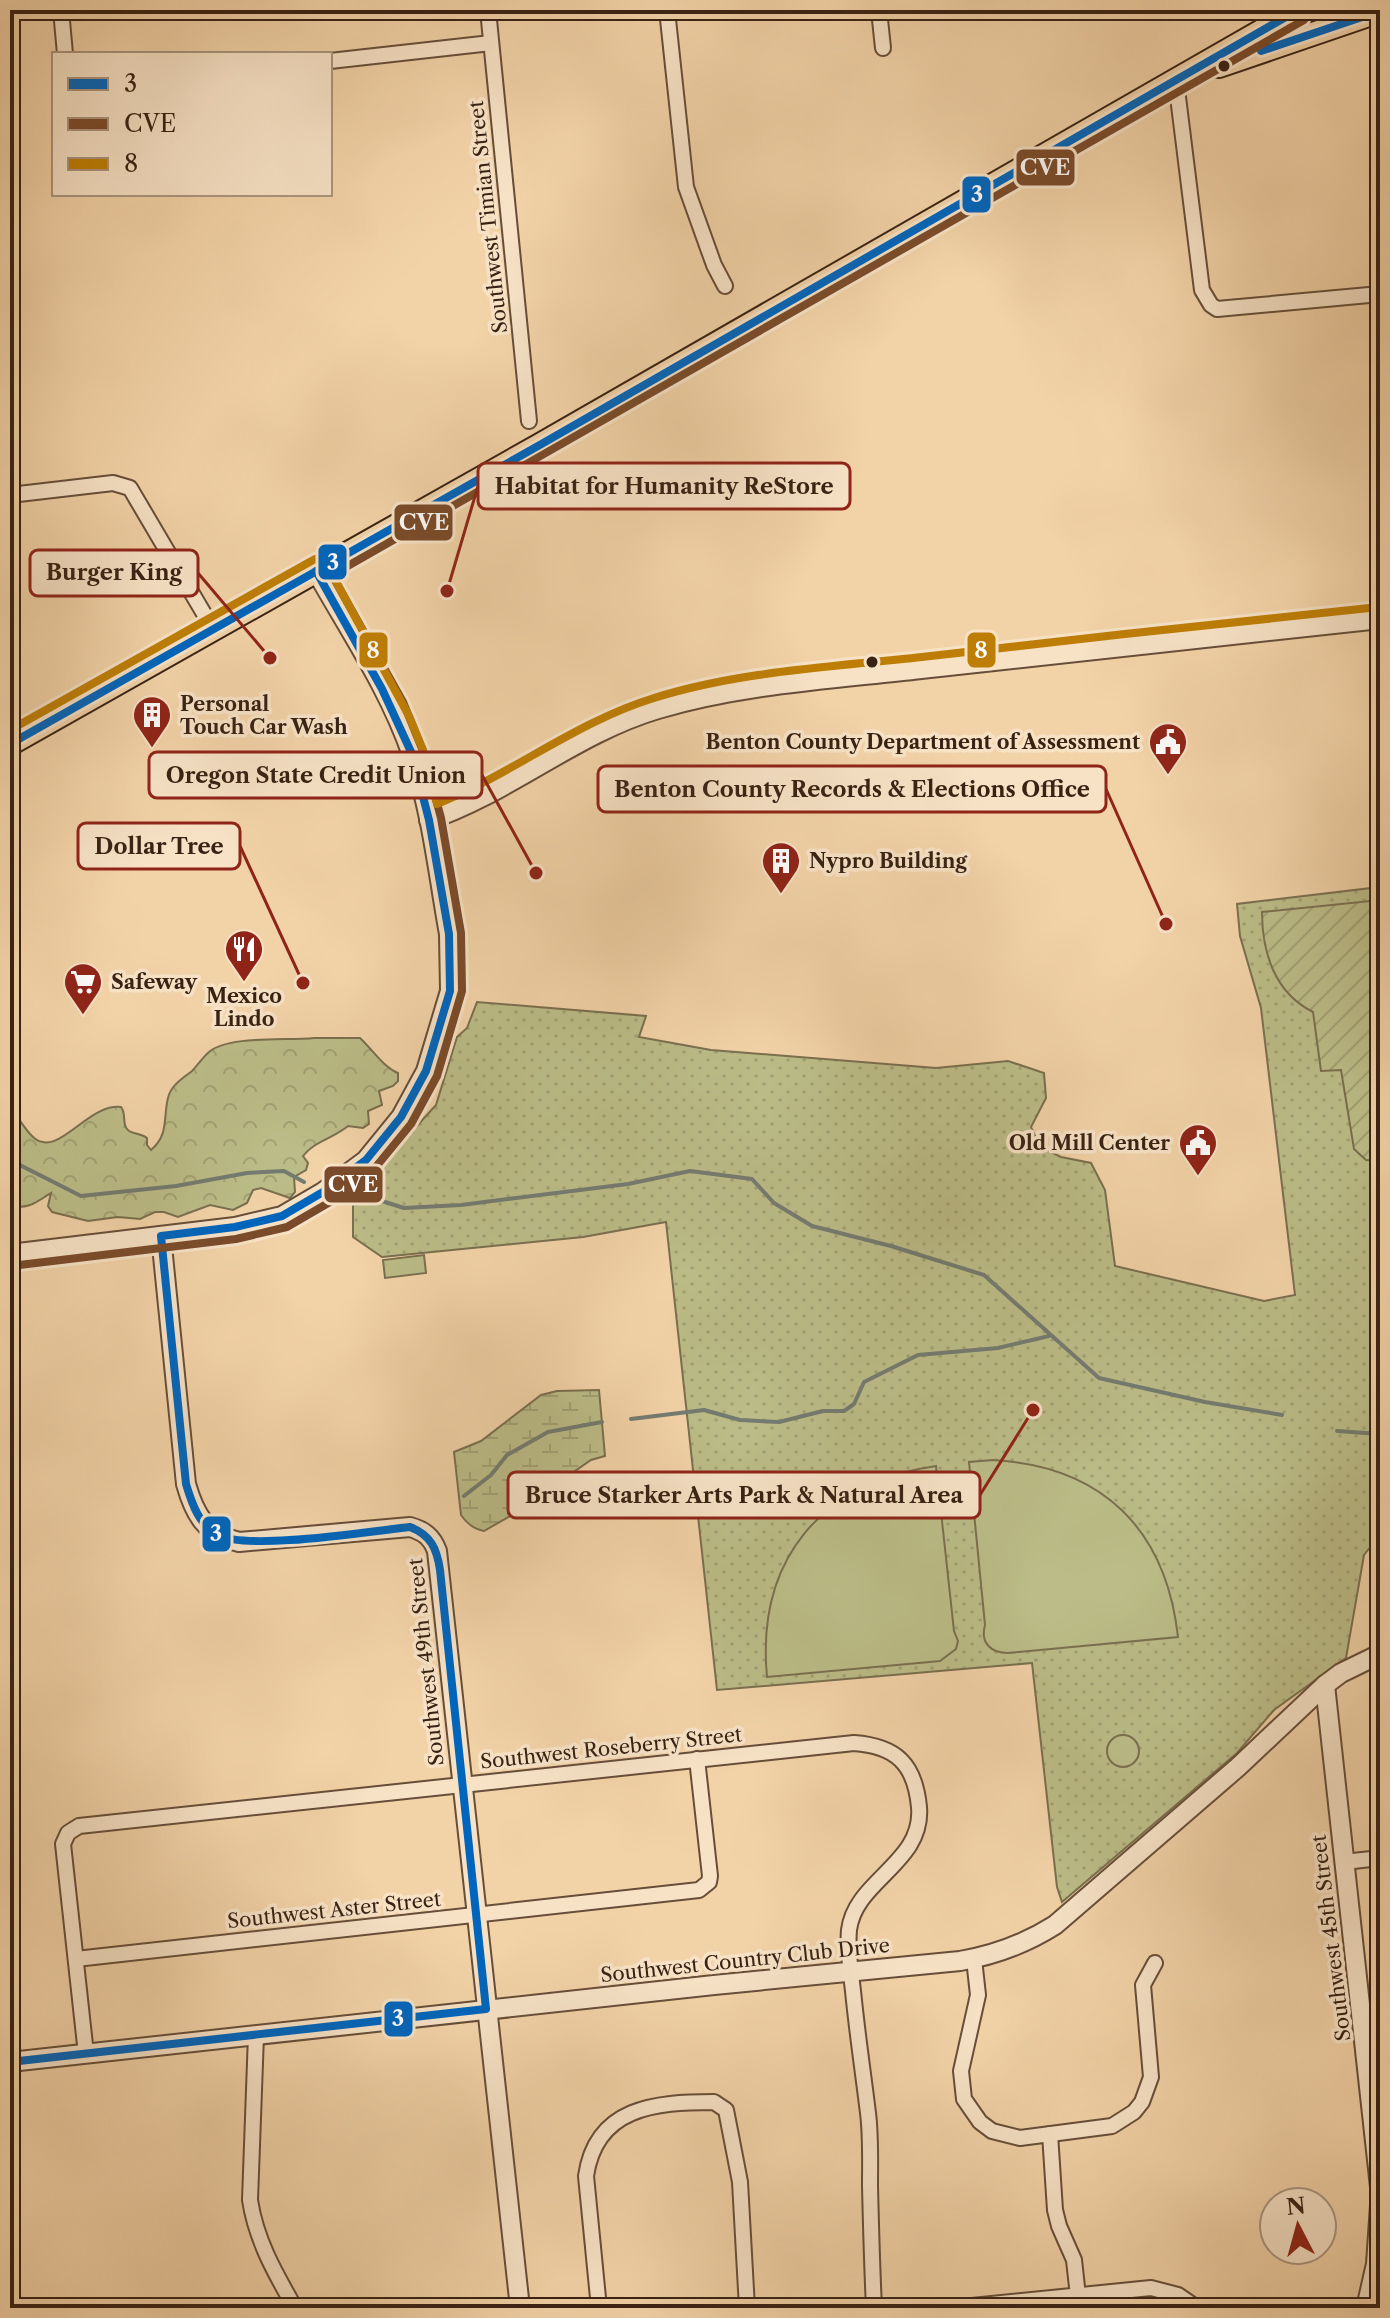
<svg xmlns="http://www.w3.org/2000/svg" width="1390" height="2318" font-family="'Libre Caslon Text',serif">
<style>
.forest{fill:url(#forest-crowns);stroke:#7a6f4e;stroke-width:2}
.wetland{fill:url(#wetland-marsh);stroke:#7a6f4e;stroke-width:2}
.park{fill:url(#park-dots);stroke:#7a6f4e;stroke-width:2}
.garden{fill:url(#garden-furrows);stroke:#7a6f4e;stroke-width:2}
.pitch{fill:#bbbc87;stroke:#7a6f4e;stroke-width:2}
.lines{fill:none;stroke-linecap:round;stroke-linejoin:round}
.stream{stroke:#747b71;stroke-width:4}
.minor-casing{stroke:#674e39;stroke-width:18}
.tertiary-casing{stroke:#674e39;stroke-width:22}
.trunk-casing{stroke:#392214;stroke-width:26}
.minor{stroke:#f7e2c6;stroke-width:14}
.tertiary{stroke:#f7e2c6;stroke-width:18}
.trunk{stroke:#f2d2a7;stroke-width:22}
.bus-1-casing{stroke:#f7e2c6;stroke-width:14}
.bus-2-casing{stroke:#f7e2c6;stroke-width:14}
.bus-3-casing{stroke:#f7e2c6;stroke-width:14}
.bus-1{stroke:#0065bd;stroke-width:8}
.bus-2{stroke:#7a4b2a;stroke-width:8}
.bus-3{stroke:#be7e06;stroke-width:8}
.bus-dot{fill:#392214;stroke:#f7e2c6;stroke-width:3}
.labels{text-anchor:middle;stroke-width:7;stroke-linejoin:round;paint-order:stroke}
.street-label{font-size:20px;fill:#392214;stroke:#f7e2c6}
.poi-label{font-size:20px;font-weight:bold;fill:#392214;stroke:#f7e2c6;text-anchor:start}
.leader{fill:none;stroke:#8f2418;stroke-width:3}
.callout-dot{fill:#8f2418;stroke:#f7e2c6;stroke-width:3}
.callout{fill:#f7e2c6;stroke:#8f2418;stroke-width:3}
.callout-label{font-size:22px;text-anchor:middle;font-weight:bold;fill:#392214}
.line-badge{stroke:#f7e2c6;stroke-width:3}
.badge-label{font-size:22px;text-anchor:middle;font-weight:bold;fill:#fff}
</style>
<defs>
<pattern id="forest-crowns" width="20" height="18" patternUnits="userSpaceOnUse" patternTransform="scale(2)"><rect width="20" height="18" fill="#bbbc87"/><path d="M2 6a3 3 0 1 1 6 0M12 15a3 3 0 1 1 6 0" fill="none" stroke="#a2a174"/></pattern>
<pattern id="wetland-marsh" width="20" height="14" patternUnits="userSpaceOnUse" patternTransform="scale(2)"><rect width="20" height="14" fill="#bbbc87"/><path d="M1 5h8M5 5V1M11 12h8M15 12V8" fill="none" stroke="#a2a174"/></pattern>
<pattern id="park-dots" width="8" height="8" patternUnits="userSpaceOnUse" patternTransform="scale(2)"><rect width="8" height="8" fill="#bbbc87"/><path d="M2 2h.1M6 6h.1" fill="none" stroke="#a2a174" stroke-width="1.8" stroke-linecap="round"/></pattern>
<pattern id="garden-furrows" width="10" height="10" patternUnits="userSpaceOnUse" patternTransform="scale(2)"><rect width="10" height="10" fill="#bbbc87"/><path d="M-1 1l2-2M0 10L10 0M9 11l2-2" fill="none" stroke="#a2a174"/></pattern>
</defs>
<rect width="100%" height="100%" fill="#f2d2a7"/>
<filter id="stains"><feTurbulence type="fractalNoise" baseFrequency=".0025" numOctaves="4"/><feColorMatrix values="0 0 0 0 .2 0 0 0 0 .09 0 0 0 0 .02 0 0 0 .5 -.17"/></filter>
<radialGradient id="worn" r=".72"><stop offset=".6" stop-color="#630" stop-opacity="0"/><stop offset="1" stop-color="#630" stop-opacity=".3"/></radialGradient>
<path class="forest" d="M314,1038H360C372,1049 384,1068 398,1073V1081L393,1086L379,1091L382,1105L368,1111L369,1124L363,1128L348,1126C334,1138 313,1142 303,1156L308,1163L306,1170L294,1177L295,1192L290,1198L261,1188L253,1190L247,1203L233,1210L210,1205L178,1217L164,1212H155L140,1219L118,1217L88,1221L52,1212L48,1206L51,1193C38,1201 27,1211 10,1205V1107C18,1116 24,1129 33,1137C58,1160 87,1103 121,1107C127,1114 121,1125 129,1131C134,1134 142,1134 147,1138V1145L151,1150C169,1135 163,1118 168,1098C171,1085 182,1079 192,1071C198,1065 203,1057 209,1052C229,1035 287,1041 314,1038Z"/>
<path class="wetland" d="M599,1390L605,1456L591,1460L512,1515L484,1531C474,1529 467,1524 461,1515L454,1452L481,1441L541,1395L557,1391Z"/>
<path class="park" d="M1380,887V1535L1364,1555L1346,1658L1274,1710L1237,1753L1062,1902L1057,1887L1032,1663L717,1690L666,1222L583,1237L382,1257L353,1237V1196L436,1105L457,1037L467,1028L477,1002L646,1016L639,1037L711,1050L936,1068L1008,1061L1044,1073L1046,1098L1031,1127L1040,1147L1061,1157L1091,1163L1105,1190L1115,1266L1264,1301L1295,1295L1261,1008L1240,936L1237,904Z"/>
<path class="garden" d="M1380,900V1161L1366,1160L1354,1149L1341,1070L1321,1071L1313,1012C1275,993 1262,953 1262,912Z"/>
<g class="pitch">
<path d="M424,1255L426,1273L385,1278L383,1260Z"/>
<path d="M993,1460C1102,1466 1166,1529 1178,1637L1008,1653C991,1653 980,1643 985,1625L969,1462Z"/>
<path d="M936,1466L954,1631L958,1641L956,1649L940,1661L767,1677C756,1560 821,1482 936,1466Z"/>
<circle cx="1123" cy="1751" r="16"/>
</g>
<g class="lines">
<g class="stream">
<path d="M10,1160L81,1196L176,1186L247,1173L284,1171L304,1182"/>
<path d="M360,1194L404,1208L461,1205L628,1184L690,1171L752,1179L774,1203L812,1226L891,1246L984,1275L1099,1378L1205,1402L1282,1415"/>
<path d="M631,1419L704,1410L740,1420L779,1422L823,1411H844L854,1404L864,1382L918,1355L998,1348L1049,1336"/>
<path d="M1337,1431L1380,1434"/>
<path d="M464,1496L491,1475L507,1455L548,1432L602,1422"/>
</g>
<defs>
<g id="minor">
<path d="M61,10L65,54"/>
<path d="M488,10L529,421"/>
<path d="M667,10L686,187L714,265L725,286"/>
<path d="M879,10L883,48"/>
<path d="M1377,10L1380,40"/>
<path d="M330,61L491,43"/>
<path d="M1176,81L1202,290L1211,305L1217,309L1380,294"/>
<path d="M10,495L113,483L130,488L213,629"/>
<path d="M1344,1862L1380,1858"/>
<path d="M76,1959L699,1890L709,1882L710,1876L697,1759"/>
<path d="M974,1959L978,1995L961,2071L964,2099L980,2122L992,2131L1020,2138L1112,2126L1134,2112L1142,2102L1151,2077L1143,1985L1155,1963"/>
<path d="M256,2035L250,2200C256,2240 275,2273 295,2308"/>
<path d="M86,2054L63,1844L68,1833L79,1826L854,1743C896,1746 915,1764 919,1807C924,1863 855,1880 849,1930C847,1950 851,1972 853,1991C857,2032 863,2072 868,2113C871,2137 870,2162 870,2186C871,2227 872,2267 874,2308"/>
<path d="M1050,2134L1055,2210L1059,2226L1074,2260L1078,2296"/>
<path d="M599,2308L586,2176C596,2107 655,2102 714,2102L726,2110L740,2182L747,2308"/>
<path d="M952,2308L1151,2288L1178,2295L1197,2308"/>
</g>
<g id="tertiary">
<path d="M429,820C509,793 576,733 658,709C743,684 834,679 921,669C1074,651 1227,635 1380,619"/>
<path d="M161,1236L186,1484C195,1516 206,1534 239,1542L410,1527C424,1531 432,1537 437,1551L520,2308"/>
<path d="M10,1254L235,1227L282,1216L323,1192L366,1160L401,1117L426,1071L450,991L449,934C438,874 432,812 412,755C390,690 349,630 316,571"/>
<path d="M1325,1685L1380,2187"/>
<path d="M10,2062L714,1985L960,1961C996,1955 1025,1944 1055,1925L1238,1767L1325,1685L1341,1673L1380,1654"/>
<path d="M1366,2308L1376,2264L1380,2205"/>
</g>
<g id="trunk">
<path d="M1219,66L1380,11"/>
<path d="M10,744L538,446L1298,10"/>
</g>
</defs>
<use href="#minor" class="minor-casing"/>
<use href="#tertiary" class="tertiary-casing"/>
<use href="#trunk" class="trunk-casing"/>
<use href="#minor" class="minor"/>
<use href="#tertiary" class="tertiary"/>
<use href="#trunk" class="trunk"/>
<defs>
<g id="bus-1">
<path d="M1261,51L1380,11"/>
<path d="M10,744L538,446L1298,10"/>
<path d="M10,2062L486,2009L440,1570C437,1549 431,1535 410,1527C371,1531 248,1551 218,1535C199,1525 192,1504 186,1484L161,1236L235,1227L282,1216L323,1192L366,1160L401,1117L426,1071L450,991L449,934L429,820L412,754L382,689L316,571"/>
</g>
<path id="bus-2" d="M11,1266L236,1239L287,1227L330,1202L375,1168L411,1124L437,1076L462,991L461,933L441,818L423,751L403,702L332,575L1304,20"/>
<path id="bus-3" d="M10,730L315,559L321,560L327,565L409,716L423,750L437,804C512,774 576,722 654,698C740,671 833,667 922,657C1074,639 1227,623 1379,607"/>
</defs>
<use href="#bus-1" class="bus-1-casing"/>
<use href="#bus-2" class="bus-2-casing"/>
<use href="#bus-3" class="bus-3-casing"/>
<use href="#bus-1" class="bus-1"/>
<use href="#bus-2" class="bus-2"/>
<use href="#bus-3" class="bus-3"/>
</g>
<defs>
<symbol id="building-pin" viewBox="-11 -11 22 30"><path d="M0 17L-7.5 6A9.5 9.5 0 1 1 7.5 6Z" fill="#8f2418" stroke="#f7e2c6"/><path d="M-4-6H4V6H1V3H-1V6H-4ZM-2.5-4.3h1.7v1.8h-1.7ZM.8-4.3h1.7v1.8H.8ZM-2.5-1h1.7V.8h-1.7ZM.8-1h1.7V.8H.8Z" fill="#fff"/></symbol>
<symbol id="civic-pin" viewBox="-11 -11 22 30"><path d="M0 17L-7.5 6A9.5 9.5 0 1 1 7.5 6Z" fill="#8f2418" stroke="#f7e2c6"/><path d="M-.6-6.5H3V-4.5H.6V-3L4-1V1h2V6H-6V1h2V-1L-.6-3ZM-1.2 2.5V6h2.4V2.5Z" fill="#fff"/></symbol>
<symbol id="restaurant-pin" viewBox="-11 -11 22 30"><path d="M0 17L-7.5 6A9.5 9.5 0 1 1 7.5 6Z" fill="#8f2418" stroke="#f7e2c6"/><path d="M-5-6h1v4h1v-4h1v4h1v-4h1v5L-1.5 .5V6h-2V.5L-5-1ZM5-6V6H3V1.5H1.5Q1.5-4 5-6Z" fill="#fff"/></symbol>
<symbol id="supermarket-pin" viewBox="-11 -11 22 30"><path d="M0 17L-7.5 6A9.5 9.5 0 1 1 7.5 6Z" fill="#8f2418" stroke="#f7e2c6"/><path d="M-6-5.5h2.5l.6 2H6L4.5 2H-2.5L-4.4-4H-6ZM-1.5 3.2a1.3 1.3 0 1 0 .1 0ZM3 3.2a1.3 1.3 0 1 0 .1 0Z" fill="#fff"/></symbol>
</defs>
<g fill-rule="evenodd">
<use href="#building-pin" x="130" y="693" width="44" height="60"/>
<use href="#civic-pin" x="1146" y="720" width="44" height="60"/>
<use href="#building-pin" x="759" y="839" width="44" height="60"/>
<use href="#restaurant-pin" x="222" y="927" width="44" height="60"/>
<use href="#supermarket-pin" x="61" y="960" width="44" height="60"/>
<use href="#civic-pin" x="1176" y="1121" width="44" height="60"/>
</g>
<g class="bus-dot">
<circle cx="1224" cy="66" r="7"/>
<circle cx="872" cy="662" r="7"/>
</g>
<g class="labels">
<g class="street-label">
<text transform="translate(488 217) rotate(-96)" y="7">Southwest Timian Street</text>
<text transform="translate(426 1662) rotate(-96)" y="7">Southwest 49th Street</text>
<text transform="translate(611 1748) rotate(-6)" y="7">Southwest Roseberry Street</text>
<text transform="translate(334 1910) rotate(-6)" y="7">Southwest Aster Street</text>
<text transform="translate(1331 1938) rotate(-97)" y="7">Southwest 45th Street</text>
<text transform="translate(745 1960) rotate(-6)" y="7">Southwest Country Club Drive</text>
</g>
<g class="poi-label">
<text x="180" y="711">Personal<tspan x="180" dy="23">Touch Car Wash</tspan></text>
<text x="1140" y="749" text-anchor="end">Benton County Department of Assessment</text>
<text x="809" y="868">Nypro Building</text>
<text x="111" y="989">Safeway</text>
<text x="244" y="1003" text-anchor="middle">Mexico<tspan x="244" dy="23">Lindo</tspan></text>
<text x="1170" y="1150" text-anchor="end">Old Mill Center</text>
</g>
</g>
<path class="leader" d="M447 591L478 486M270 658L198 573M536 873L482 775M1166 924L1106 789M303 983L240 846M1033 1410L980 1495"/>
<g class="callout-dot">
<circle cx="447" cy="591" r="8"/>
<circle cx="270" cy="658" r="8"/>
<circle cx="536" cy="873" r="8"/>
<circle cx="1166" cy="924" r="8"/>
<circle cx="303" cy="983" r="8"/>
<circle cx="1033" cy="1410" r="8"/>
</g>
<g class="callout">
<rect x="478" y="463" width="372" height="46" rx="8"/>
<rect x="30" y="550" width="168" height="46" rx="8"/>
<rect x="149" y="752" width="333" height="46" rx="8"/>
<rect x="598" y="766" width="508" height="46" rx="8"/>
<rect x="78" y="823" width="162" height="46" rx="8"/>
<rect x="508" y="1472" width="472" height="46" rx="8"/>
</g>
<g class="callout-label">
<text x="664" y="494">Habitat for Humanity ReStore</text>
<text x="114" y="580">Burger King</text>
<text x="316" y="783">Oregon State Credit Union</text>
<text x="852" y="797">Benton County Records &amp; Elections Office</text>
<text x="159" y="854">Dollar Tree</text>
<text x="744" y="1503">Bruce Starker Arts Park &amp; Natural Area</text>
</g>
<g class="line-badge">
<rect x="1015" y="148" width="61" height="39" rx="8" fill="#7a4b2a"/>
<rect x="961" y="175" width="31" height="39" rx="8" fill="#0065bd"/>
<rect x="393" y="503" width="61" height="39" rx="8" fill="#7a4b2a"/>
<rect x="317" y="543" width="31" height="38" rx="8" fill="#0065bd"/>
<rect x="358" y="631" width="31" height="38" rx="8" fill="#be7e06"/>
<rect x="966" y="631" width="31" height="38" rx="8" fill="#be7e06"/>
<rect x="323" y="1165" width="61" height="39" rx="8" fill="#7a4b2a"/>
<rect x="201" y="1515" width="31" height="38" rx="8" fill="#0065bd"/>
<rect x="383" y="2000" width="31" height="38" rx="8" fill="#0065bd"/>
</g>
<g class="badge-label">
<text x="1045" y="175">CVE</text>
<text x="977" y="202">3</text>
<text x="424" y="530">CVE</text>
<text x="333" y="570">3</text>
<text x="373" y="658">8</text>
<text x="981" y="658">8</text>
<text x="353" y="1192">CVE</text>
<text x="216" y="1541">3</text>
<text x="398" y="2026">3</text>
</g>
<rect width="1390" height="2318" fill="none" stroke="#f2d2a7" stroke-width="40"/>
<rect x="12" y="12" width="1366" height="2294" fill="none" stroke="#392214" stroke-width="4"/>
<rect x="20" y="20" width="1350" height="2278" fill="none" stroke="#392214" stroke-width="2"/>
<rect x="52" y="52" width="280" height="144" fill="#f7e2c6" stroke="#ab957f" stroke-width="2"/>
<rect x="68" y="78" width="40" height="12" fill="#0065bd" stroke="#ab957f" stroke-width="2"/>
<text x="124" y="92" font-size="24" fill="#392214">3</text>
<rect x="68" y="118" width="40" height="12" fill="#7a4b2a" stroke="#ab957f" stroke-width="2"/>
<text x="124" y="132" font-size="24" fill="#392214">CVE</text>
<rect x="68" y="158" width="40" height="12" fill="#be7e06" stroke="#ab957f" stroke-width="2"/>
<text x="124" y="172" font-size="24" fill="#392214">8</text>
<g transform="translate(1298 2226) rotate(354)"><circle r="38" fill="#f7e2c6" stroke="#ab957f" stroke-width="2"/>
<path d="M0-6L14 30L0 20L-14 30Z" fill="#8f2418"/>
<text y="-12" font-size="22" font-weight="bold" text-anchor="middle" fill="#392214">N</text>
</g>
<rect width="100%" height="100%" filter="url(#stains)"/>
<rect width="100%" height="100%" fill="url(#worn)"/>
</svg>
